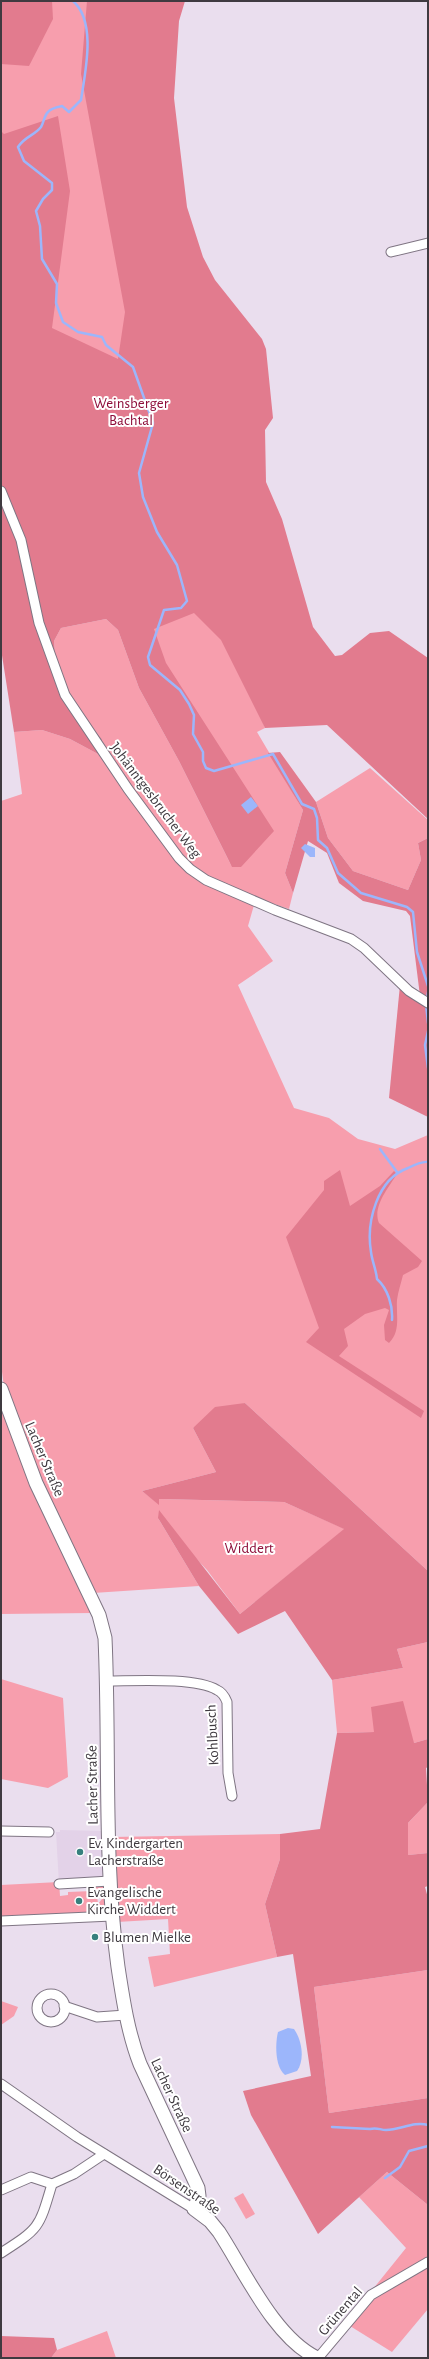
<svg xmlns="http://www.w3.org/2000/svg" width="429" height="2359" font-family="'Alegreya Sans',sans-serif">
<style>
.built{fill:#e3d2e8}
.green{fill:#f79ead}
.forest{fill:#e27b8e}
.water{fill:#9cb6fb}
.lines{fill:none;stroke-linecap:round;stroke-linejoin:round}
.stream{stroke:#9cb6fb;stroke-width:2.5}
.street-casing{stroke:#7f7583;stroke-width:11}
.secondary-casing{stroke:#7f7583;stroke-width:15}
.street{stroke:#fff;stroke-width:9}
.secondary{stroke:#fff;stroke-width:13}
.poi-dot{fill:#37807e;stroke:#fff;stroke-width:1.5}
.labels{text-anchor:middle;stroke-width:4;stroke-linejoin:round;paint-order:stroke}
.park-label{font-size:15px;fill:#8e0e3a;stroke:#fff}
.street-label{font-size:15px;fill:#3f3a40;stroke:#fff}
.poi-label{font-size:15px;fill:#3f3a40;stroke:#fff;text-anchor:start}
</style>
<rect width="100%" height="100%" fill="#eadeee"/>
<path class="built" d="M60,1830L102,1831L103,1881L59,1884L56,1832H60Z"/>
<g class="green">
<path d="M1,1H177L161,75L262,720L265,728L257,732L303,810L285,873L293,893L289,909L256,898L248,926L273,961L238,985L294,1108L329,1118L358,1139L395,1149L428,1135V1571L245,1403L193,1428L216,1472L142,1491L159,1504V1499L284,1502L345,1529L240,1614L207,1570L158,1518L199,1586L93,1593L43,1487L5,1395L1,1364V801L22,794L14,732L42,730L70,739L98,754L102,739L58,691L54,641L61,628L106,619L118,630L139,688L179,761L232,867L124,610L1,485Z"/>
<path d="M370,768L428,820V838L418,843L421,860L408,890L353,871L328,838L316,802Z"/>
<path d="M1,1403L93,1613L1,1614Z"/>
<path d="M428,1642V1739L414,1743L374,1732L337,1733L332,1680L403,1668L397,1649Z"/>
<path d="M1,1679L63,1698L68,1777L48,1788L1,1779Z"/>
<path d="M428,1802V1853L408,1855V1823Z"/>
<path d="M280,1834V1859L265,1904L277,1957L154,1987L148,1957L170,1954L168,1919L117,1922L112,1837Z"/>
<path d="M103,1881L106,1917H95L94,1909L102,1899L93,1890L92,1882Z"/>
<path d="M59,1882L60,1896L68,1895V1892L93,1891V1897H97L98,1903H93L91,1914L1,1917V1885Z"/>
<path d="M428,1970V2098L329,2113L314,1987Z"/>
<path d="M1,2001L18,2007L14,2016L1,2025Z"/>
<path d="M387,2172L428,2205V2258L373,2289L406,2248L359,2197Z"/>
<path d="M243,2193L255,2214L246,2219L234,2198Z"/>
<path d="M428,2267V2309L392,2352L350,2326L374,2296Z"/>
<path d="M107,2331L116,2358H51L57,2350Z"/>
</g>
<g class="forest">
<path d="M1,1H52L53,19L29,66L1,64Z"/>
<path d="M87,1H185L179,21L174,98L187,207L203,257L215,280L262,339L266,349L273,418L265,430L266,482L282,519L313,627L335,656L342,655L370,633L389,631L428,658V819L327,725L265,728L221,640L194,613L154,629L166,663L274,831L241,867H232L179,761L139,688L118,630L106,619L61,628L54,641L58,691L102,739L98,754L70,739L42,730L14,732L1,649V131L4,134L58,116L70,191L52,328L118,359L125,312L81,74Z"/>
<path d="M280,752L316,802L328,838L353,871L408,890L421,860L418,843L428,838V999L420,996L410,916L406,911L363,901L339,883L327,853L308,841L293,893L285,873L303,810L268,753Z"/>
<path d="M400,985L428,1009V1117L389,1098Z"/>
<path d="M340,1170L350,1206L380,1186L394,1171L397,1174C389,1187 372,1207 379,1223L422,1261L418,1267L403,1275C401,1283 398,1292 397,1300C396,1315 401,1331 389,1343L385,1340L384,1325L389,1310L385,1308L365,1314L344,1329L348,1346L339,1356L424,1411L421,1418L306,1342L319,1328L286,1237L324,1190V1181Z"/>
<path d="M245,1403L428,1571V1642L397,1649L403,1668L332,1680L285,1611L238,1634L199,1586L158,1518L159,1510L240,1614L344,1529L284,1502L159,1499V1505L142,1491L216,1472L193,1428L215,1407Z"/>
<path d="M403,1701L414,1743L428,1739V1767L426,1768L428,1802L408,1823V1855L428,1853V1886L425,1887L428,1898V1970L314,1987L329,2113L428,2098V2205L387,2172L318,2234L251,2115L243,2091L311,2076L293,1954L277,1957L265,1904L280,1859V1834L320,1829L337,1733L374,1732L371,1707Z"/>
<path d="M1,2336L54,2338L57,2350L51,2358H1Z"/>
</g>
<g class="water">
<path d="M251,797L258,806L248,814L241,805Z"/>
<path d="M305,844L315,848V857H310L301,848Z"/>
<path d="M288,2028L294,2029C302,2040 305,2060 297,2071L285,2075C275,2067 275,2044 278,2032Z"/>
</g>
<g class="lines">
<g class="stream">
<path d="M73,1C97,22 85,73 81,100L69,112L62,106C57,107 51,108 48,112C44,116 44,122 41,127C34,136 25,136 18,147L24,161L52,183V190L43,199L36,211L40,226L42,259L57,284L56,303L63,322L78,332L102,337L106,345L133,367L153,423L139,473L143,497L157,532L177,565L187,601L181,608L164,610L148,657L150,665L180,690L189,704L194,715L193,734L203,752V761L206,768L214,771L273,754L302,804L314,809L317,818L318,840L327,848L338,873L361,893L407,907L413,912L417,952L428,986"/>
<path d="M427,999L428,992"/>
<path d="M426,1004L428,1023"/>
<path d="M428,1031L425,1045L428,1068"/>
<path d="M380,1149L397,1172"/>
<path d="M392,1320C393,1306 388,1289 377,1279C376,1269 372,1261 371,1252C366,1222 377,1179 408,1168C414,1165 422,1161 428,1162"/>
<path d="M332,2127L370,2129C377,2127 380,2130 386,2130C400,2130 414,2121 428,2125"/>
<path d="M385,2178L400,2167L409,2151L428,2146"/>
</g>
<defs>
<g id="street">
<path d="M391,252L428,243"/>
<path d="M1,491L21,540L39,623L65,695L128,789L179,858L190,869L206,880L275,910L351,939L364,948L409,991L428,1003"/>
<path d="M107,1681C134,1681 195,1677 217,1690C222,1692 225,1697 227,1702L228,1773L232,1796"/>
<path d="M1,1831L49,1832"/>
<path d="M59,1884L110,1881"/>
<path d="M1,1921L112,1916"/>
<circle cx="51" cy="2008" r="14"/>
<path d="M64,2006L97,2017L126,2015"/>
<path d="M1,2084L77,2137L194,2209"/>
<path d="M1,2190L31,2177L52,2184L74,2174L104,2154"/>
<path d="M1,2253C40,2228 39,2228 52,2184"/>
<path d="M318,2358L371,2295L428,2262"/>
</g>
<path id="secondary" d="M1,1389L36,1483L99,1615L105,1638C110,1748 103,1858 118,1967C123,2000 128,2033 140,2064L198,2188L199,2196L194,2209L210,2221L219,2232C245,2272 274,2337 317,2358"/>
</defs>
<use href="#street" class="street-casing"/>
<use href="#secondary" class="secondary-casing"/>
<use href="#street" class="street"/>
<use href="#secondary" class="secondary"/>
</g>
<g class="poi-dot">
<circle cx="80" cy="1852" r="4"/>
<circle cx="79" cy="1901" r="4"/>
<circle cx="95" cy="1937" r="4"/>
</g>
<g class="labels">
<g class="park-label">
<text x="131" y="408">Weinsberger<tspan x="131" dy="17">Bachtal</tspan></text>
<text x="249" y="1553">Widdert</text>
</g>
<g class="street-label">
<text transform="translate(156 800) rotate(53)" y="5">Johänntgesbrucher Weg</text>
<text transform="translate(45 1459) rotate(67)" y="5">Lacher Straße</text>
<text transform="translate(212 1735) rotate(-93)" y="5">Kohlbusch</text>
<text transform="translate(92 1785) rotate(-91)" y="5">Lacher Straße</text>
<text transform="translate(172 2095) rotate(65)" y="5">Lacher Straße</text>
<text transform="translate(187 2189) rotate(34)" y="5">Börsenstraße</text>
<text transform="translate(340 2311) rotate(-49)" y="5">Grünental</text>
</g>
<g class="poi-label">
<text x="88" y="1848">Ev. Kindergarten<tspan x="88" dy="17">Lacherstraße</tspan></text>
<text x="87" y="1897">Evangelische<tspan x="87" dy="17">Kirche Widdert</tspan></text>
<text x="103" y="1942">Blumen Mielke</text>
</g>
</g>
<rect width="429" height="2359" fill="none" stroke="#3f3a40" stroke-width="4"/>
</svg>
